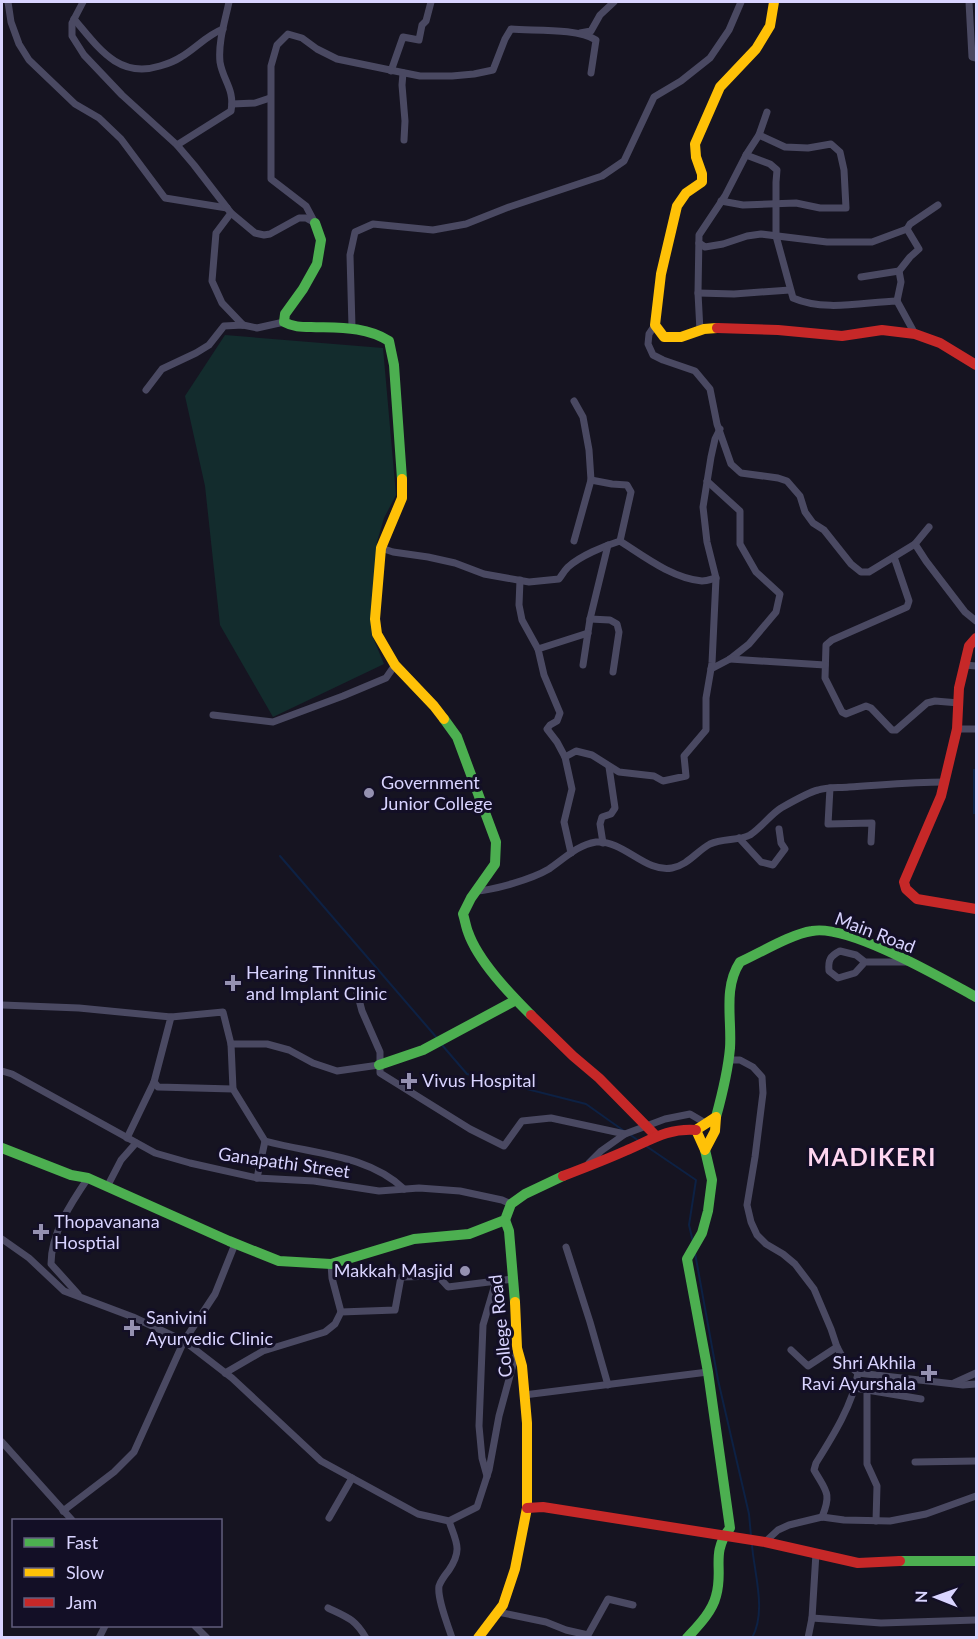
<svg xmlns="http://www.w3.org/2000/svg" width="978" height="1639" font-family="Lato,sans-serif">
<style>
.green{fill:#132c2d}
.water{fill:#0d2144}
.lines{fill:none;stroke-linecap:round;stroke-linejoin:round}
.stream{stroke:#0d2144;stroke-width:2}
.street{stroke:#4a4962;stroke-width:7}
.fast{stroke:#4caf50;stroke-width:10}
.slow{stroke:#ffc107;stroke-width:10}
.jam{stroke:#c62828;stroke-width:10}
.poi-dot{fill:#9591b1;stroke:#130f26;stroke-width:2}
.labels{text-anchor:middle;stroke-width:6;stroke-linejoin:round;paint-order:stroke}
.poi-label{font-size:18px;fill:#d9d4ff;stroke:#130f26;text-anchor:start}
.street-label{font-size:18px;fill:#d9d4ff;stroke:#130f26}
.district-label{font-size:24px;font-weight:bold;letter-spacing:1.5px;fill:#ffd6f0;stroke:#130f26}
</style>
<rect width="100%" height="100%" fill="#161421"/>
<path class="green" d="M225,335L383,348L396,495L384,518L377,542L372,635L384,664L273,717L220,625L205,486L185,396Z"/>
<rect class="water" x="973" y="769" width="3" height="45"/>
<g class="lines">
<g class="stream">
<path d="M280,856L437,1038"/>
<path d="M442,1045L467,1074L586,1104L624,1131"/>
<path d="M629,1134L639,1141"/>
<path d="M646,1146L696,1180L689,1225L693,1242"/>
<path d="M695,1253L718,1380L749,1514L751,1536"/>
<path d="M752,1545C754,1573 767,1611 752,1638"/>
</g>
<g class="street">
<path d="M8,2L11,22L19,44L29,60L75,104L99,118L121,139L165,198L227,208"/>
<path d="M83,2L72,23V36L84,55L122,95L177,145L194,165L231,213L255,233L264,235L270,234L299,218H306L315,223"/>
<path d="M969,2L972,57L976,58"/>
<path d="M74,19C98,47 118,79 160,66C167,64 175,61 181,57C196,48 207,35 223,29"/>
<path d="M580,33L591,31L600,15L614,2"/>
<path d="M391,71L403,37L419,40L422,25L426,21L431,2"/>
<path d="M403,73L402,85L405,121L404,140"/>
<path d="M232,104L255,103L270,98"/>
<path d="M177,145L231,111C235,89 223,81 220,62C218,42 225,21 229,2"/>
<path d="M746,155L770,164L777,170L776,182V236L793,298C825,312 864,302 897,301L915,334"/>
<path d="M721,201L743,205L796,203L820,208H846L844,170L840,152L831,144L808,148L785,147L759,135"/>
<path d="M231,213L216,233L212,281L222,303L243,325"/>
<path d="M315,223L306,206L271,179V66L277,45L288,34L302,38L317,49L337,59L395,71L420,76H452L474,74L493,70L505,39L511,29C534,31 577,28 596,40L591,73"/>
<path d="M699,243L705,247L723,244L747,236L761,234L827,242H872L907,229L910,224L938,205"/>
<path d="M861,277L899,271L910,257L919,249L907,229"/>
<path d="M698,293L734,294L790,290"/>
<path d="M897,301L901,282L899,271"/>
<path d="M655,325L649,334L648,344L653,355L663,360L695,371L710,389L717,424L731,464L741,473L778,478L787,481L800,496L805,512L813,523L824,530L851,564L861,572H869L915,544L929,527"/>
<path d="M352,327L350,255L355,232L373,224L433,230L466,224L509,207L602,176L624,161L654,97L681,81L710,58L729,30L741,2"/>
<path d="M700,331L698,293L699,235L725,196L746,155L759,135L767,112"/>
<path d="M146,390L162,369L196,353L209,345L224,326L243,325L257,328L284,322"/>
<path d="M591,480L612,484L627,485L631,492L620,541"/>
<path d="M707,481L740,511V544L756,572L780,594L776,612L749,644L730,659L711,669"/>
<path d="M574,541L591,480L589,450L583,417L574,401"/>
<path d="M915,544L926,561L965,612L976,621"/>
<path d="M381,548L393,552L428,557L455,563L484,574L529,582L559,579C562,575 564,571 568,567C580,556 604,546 620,541C645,557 672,578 702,581C707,581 712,579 716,578L707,542L703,507L711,457L715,439L720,429"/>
<path d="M894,557L909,601L907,607L832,640L826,645L825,678L842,712L846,714L866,706L871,708L892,730H896L927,703L935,701L959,703"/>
<path d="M520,580L519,605L522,620L538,649"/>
<path d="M590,619L610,620L617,624L619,632L613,672"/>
<path d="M730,659L825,665"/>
<path d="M583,665L590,619L608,545"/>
<path d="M965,665L976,666"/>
<path d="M213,715L273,722L343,696L386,678L395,665"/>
<path d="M957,729H976"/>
<path d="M565,757L576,751L592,755L619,772L654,776L663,781L686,776L684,756L706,730V698L712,663L716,578"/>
<path d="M830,788L828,824L872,823L871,842"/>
<path d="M739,838L761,862L773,865L785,849L781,843L779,829"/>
<path d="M603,843L600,824L602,817L611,814L615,808L609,767"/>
<path d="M571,853L564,822L572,789L565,757L557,742L547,729L550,725L557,721L560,713L544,675L538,649L588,633"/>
<path d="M475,891C495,890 532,879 549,869C564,859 577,845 596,842C624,840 645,873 672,868C688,865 697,851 710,844C723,838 739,841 750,835C762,827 770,815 781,808C788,804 810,792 818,790C827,787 839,788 849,787C882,785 913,782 945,782"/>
<path d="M865,962L856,955L840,951C830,956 828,960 829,971L838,978L855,973L865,962H907"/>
<path d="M357,992L362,1011L380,1052V1073L470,1129L504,1146L522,1121L551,1118L625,1134L601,1151L589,1163"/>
<path d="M2,1005L79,1008L171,1017L154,1082L158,1087L233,1089L265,1141C312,1154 367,1154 404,1189"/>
<path d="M171,1017L223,1012L231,1044L233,1089"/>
<path d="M231,1044H267L289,1050L313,1063L337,1071L379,1065"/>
<path d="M728,1060H740L753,1067L762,1077L763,1093L755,1157L747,1205L751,1222L757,1235L766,1244L783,1254L795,1264L814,1289L831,1329L837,1347L845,1362L858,1373L963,1385L976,1384"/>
<path d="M2,1071L12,1074L155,1153L190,1163L257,1178L314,1181L379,1191L419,1188L460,1191L502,1200L511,1204"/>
<path d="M625,1134L665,1119L690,1114L707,1124"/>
<path d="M127,1138L154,1082"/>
<path d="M257,1178L265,1141"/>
<path d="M107,1187L121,1160L136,1143"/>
<path d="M2,1239L29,1258L64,1291L133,1317L184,1341L232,1378L321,1461L418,1514L449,1521L477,1507L489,1470L499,1416L517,1350"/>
<path d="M566,1247L590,1322L608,1385"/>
<path d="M331,1264L332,1278L341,1312"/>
<path d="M78,1294L51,1264C51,1233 71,1203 88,1178"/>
<path d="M791,1350L808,1366L837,1347"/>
<path d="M225,1373L263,1351L325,1332L335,1324L341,1312L395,1310L401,1277L438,1276L448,1287L513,1279"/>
<path d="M954,1383L976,1373"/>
<path d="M855,1388L921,1399"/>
<path d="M867,1390V1464L877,1486L876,1521"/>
<path d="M524,1395L708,1372"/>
<path d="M2,1442L72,1520"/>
<path d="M915,1462L976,1461"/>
<path d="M487,1476L482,1458L479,1426L483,1325L496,1281"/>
<path d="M63,1511L114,1472L134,1452L184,1341L215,1294L235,1244"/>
<path d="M822,1517C832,1493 826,1491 814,1470L816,1463C833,1436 853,1404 858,1373"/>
<path d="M329,1518L352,1478"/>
<path d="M449,1521C456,1542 463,1549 449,1570C445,1575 441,1580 439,1586C437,1599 448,1625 452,1638"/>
<path d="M765,1542L778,1530L789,1525L822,1517L844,1520L890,1521L926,1514L976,1496"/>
<path d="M328,1608C347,1617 355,1619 366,1638"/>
<path d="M498,1612L546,1622L566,1630L588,1635L608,1599L633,1605"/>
<path d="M812,1618L881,1623L976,1620"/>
<path d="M195,1626L207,1638"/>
<path d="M99,1638L105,1626"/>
<path d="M808,1638L812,1618L816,1553"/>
</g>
<g class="fast">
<path d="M315,223L321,240L317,264L303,289L285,314L284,322C293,327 301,327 311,327C339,328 365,326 389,341L394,365L402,479"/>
<path d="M444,719L457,737L496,842L495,864L471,898L463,914C465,920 466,927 468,932C478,961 510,994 531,1015"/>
<path d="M379,1065L423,1050L516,1000"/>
<path d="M716,1117C722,1095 728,1071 730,1048C732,1019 723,988 740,962C760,953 791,934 812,931C849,924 941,978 976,997"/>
<path d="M2,1148L71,1175L88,1178L229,1241L279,1261L331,1264L414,1239L469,1234L505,1220L511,1204L525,1194L563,1176"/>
<path d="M505,1220L509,1231L515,1302"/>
<path d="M900,1561H976"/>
<path d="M687,1638C698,1626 712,1612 716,1596C724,1569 710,1554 730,1528L708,1372L687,1259L702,1233L708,1211L712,1180L705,1150"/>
</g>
<g class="slow">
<path d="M717,328L704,329L681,337H664L655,325L661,274L677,206L686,193L702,182V174L696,157L695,144L720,87L756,49L770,26L774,2"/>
<path d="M402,479V498L381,548L375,619L377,634L395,665L434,706L444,719"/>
<path d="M716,1117L715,1131L705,1150L696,1130Z"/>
<path d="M478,1638L503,1605L515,1569L527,1508V1423L522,1366L517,1348L515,1302"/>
</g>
<g class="jam">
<path d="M717,328L778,330L842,336L882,330L915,334L940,343L976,365"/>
<path d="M976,638L969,646L959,688L957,729L941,796L904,882L906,889L917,899L976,909"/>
<path d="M531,1015L573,1056L599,1078L656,1136"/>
<path d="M563,1176C584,1168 605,1160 625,1151C651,1140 667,1128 696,1130"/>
<path d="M527,1508L543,1507L765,1542L858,1563L900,1561"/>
</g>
</g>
<g class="poi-dot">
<circle cx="369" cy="793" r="6"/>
<path d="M230 974h6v6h6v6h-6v6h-6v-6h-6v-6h6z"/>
<path d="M406 1072h6v6h6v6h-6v6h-6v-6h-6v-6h6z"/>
<path d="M38 1223h6v6h6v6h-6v6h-6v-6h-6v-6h6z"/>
<circle cx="465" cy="1271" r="6"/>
<path d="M129 1319h6v6h6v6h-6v6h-6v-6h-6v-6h6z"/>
<path d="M926 1364h6v6h6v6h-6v6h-6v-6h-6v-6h6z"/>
</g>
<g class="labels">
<g class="poi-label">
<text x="381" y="789">Government<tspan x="381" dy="21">Junior College</tspan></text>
<text x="246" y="979">Hearing Tinnitus<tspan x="246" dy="21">and Implant Clinic</tspan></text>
<text x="422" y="1087">Vivus Hospital</text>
<text x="54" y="1228">Thopavanana<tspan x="54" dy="21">Hosptial</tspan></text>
<text x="453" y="1277" text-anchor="end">Makkah Masjid</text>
<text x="146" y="1324">Sanivini<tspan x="146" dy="21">Ayurvedic Clinic</tspan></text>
<text x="916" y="1369" text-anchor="end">Shri Akhila<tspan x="916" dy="21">Ravi Ayurshala</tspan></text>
</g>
<g class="street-label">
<text transform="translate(875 933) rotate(21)" y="6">Main Road</text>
<text transform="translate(284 1163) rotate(8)" y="6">Ganapathi Street</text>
<text transform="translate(501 1326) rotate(-96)" y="6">College Road</text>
</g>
<g class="district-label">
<text x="872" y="1166">MADIKERI</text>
</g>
</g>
<rect width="978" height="1639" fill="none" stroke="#d9d4ff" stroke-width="6"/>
<rect x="12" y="1519" width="210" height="108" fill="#130f26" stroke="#625e7d" stroke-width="1.5"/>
<rect x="24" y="1538" width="30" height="9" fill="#4caf50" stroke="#625e7d" stroke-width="1.5"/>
<text x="66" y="1549" font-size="18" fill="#d9d4ff">Fast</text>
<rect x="24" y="1568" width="30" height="9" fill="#ffc107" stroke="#625e7d" stroke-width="1.5"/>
<text x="66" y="1579" font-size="18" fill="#d9d4ff">Slow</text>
<rect x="24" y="1598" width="30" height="9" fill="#c62828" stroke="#625e7d" stroke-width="1.5"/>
<text x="66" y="1609" font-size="18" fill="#d9d4ff">Jam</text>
<g transform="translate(936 1597) rotate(271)" stroke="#130f26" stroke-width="4.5" paint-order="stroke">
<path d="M0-4.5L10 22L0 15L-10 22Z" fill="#d9d4ff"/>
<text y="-9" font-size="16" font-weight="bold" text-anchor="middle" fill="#d9d4ff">N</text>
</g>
</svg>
